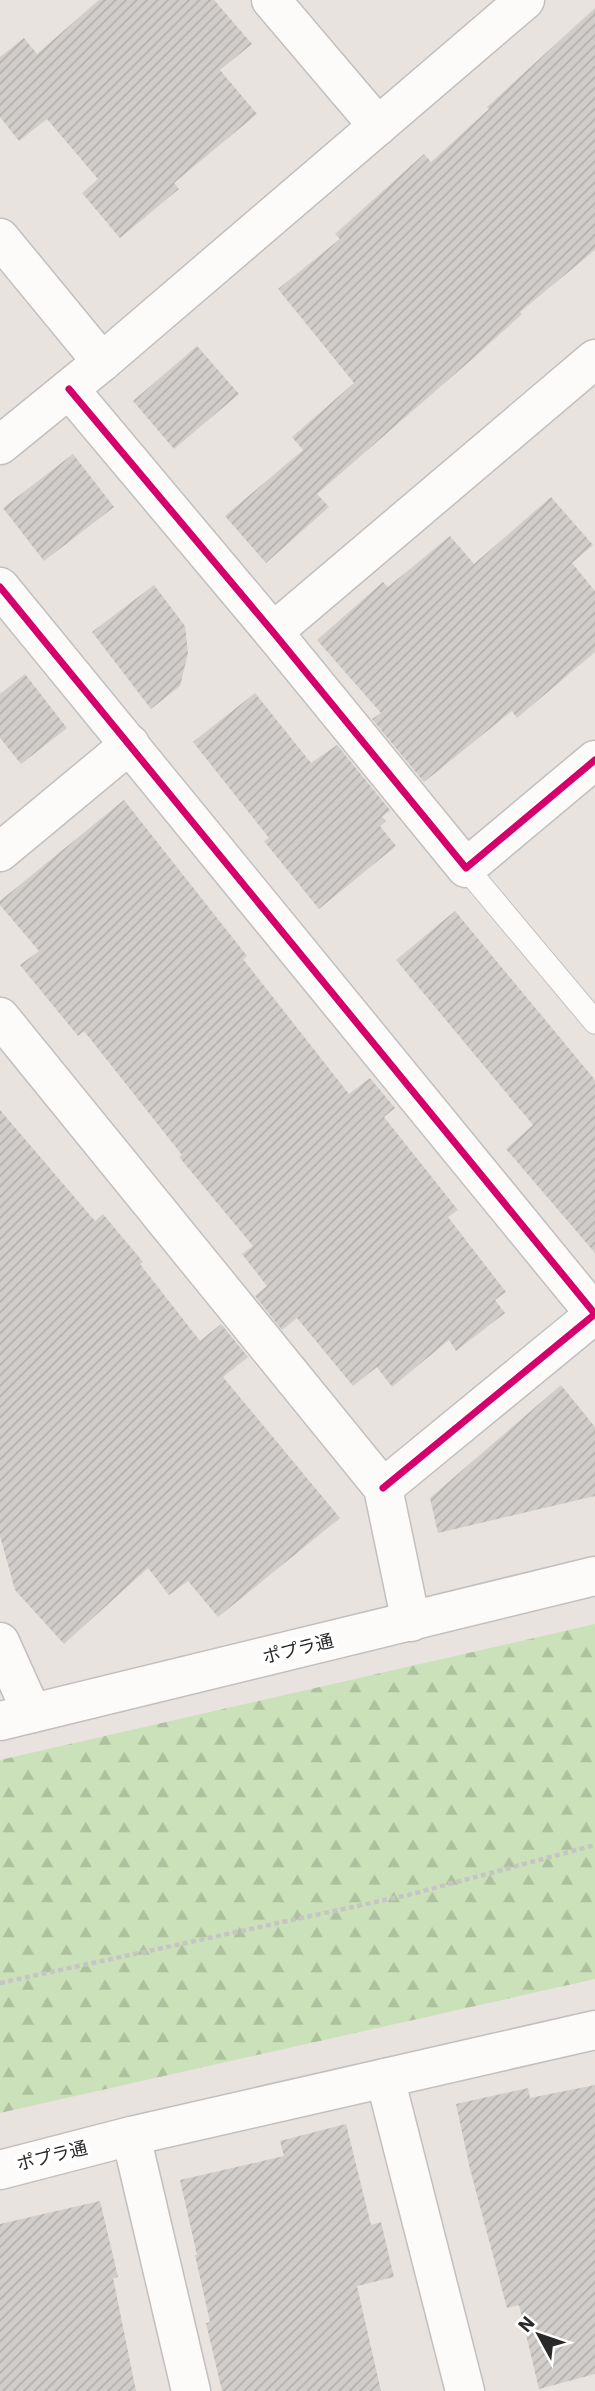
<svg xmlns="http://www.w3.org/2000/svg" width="595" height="2391" font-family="'IBM Plex Sans','Noto Sans JP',sans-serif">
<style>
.forest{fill:url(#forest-firs)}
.building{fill:url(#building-hatch)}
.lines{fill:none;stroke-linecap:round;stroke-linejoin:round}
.lane-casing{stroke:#c1bfc0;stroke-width:25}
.street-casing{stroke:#c1bfc0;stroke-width:41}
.secondary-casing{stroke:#c1bfc0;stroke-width:41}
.path{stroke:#c6c5c5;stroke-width:4.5;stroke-dasharray:5 3.5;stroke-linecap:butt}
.lane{stroke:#fcfbfa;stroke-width:23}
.street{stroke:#fcfbfa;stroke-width:38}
.secondary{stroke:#fcfbfa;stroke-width:38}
.cycleway-casing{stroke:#fff;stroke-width:11}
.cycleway{stroke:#d6006c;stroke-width:7}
.labels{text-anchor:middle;stroke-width:7;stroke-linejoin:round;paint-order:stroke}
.street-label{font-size:18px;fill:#292929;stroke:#fff}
</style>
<defs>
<pattern id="forest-firs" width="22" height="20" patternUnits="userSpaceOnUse" patternTransform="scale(1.75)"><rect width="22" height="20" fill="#cbe1b9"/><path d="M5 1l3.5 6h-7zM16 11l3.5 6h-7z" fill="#aec19f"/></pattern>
<pattern id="building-hatch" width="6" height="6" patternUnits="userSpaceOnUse" patternTransform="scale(1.75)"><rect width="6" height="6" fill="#d0cdca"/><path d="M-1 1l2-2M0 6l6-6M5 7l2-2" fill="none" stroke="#b3b0ae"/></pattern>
</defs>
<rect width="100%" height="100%" fill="#e8e3de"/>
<path class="forest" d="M595,1624V1979L0,2113V1760Z"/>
<g class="building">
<path d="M99,0H214L252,44L220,70L257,114L174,183L179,189L120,238L82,193L98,179L47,119L19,141L0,117V57L24,38L37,54Z"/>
<path d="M595,8V250L520,312L522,314L478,354L317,494L329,507L266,563L225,516L303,450L292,437L354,383L278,289L340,239L335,234L424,154L431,162L489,109L487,107Z"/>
<path d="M197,346L239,394L174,449L133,401Z"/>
<path d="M73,454L114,507L44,561L3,508Z"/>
<path d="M551,497L593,545L572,563L595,591V652L517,718L512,711L424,782L372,719L381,713L317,640L383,582L388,587L450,536L474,564Z"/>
<path d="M154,585L185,626L188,653L180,686L151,709L92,632Z"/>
<path d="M25,674L67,728L21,764L0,738V694Z"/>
<path d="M255,693L311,763L337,745L390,810L382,817L386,821L380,826L396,846L319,909L264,841L269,838L193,742Z"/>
<path d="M124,800L247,956L243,959L349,1094L370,1078L395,1108L384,1117L458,1210L448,1217L506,1292L495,1300L505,1313L456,1351L449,1340L392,1387L377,1367L353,1386L297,1318L282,1330L255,1296L267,1286L242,1254L253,1246L179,1157L182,1155L84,1031L78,1036L20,965L39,951L0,905V901Z"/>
<path d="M455,911L595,1080V1253L506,1149L533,1125L396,960Z"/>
<path d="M0,1110L95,1221L103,1214L143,1262L140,1264L200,1341L221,1324L248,1357L223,1377L340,1518L218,1617L188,1581L169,1595L148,1568L64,1644L15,1590L0,1536Z"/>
<path d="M561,1385L595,1427V1496L438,1533L430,1498Z"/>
<path d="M595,2085V2374L539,2389L519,2305L507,2308L470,2169L456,2104L528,2088L530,2098Z"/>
<path d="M346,2124L371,2225L381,2222L394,2277L357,2286L381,2391H222L206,2323L210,2322L195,2255H197L180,2180L284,2156L280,2141Z"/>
<path d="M100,2201L118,2277L113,2278L136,2391H0V2224Z"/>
</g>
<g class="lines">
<defs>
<path id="lane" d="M466,868L595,1022"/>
<g id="street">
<path d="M271,0L378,126"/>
<path d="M0,238L102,362"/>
<path d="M69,389L273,632L466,868L595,760"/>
<path d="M0,445L102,362L525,0"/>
<path d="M0,587L595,1314L383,1488"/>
<path d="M273,632L595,359"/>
<path d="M0,852L130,744"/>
<path d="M0,1017L383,1488L411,1622"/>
<path d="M0,1642L32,1713"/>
<path d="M385,2078L465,2391"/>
<path d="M131,2136L191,2391"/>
<path d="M0,2170L131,2136L595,2030"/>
</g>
<path id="secondary" d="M0,1721L595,1576"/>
</defs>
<use href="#lane" class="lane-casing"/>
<use href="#street" class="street-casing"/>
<use href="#secondary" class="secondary-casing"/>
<path class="path" d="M0,1983L408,1895L595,1845"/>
<use href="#lane" class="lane"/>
<use href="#street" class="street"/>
<use href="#secondary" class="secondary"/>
<defs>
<g id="cycleway">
<path d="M69,389L273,632L466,868L595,760"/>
<path d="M0,587L595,1314L383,1488"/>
</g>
</defs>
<use href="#cycleway" class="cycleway-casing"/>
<use href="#cycleway" class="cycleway"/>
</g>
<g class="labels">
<g class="street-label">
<text transform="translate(298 1649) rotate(-14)" y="6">ポプラ通</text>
<text transform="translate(52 2156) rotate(-14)" y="6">ポプラ通</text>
</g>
</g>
<g transform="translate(539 2335) rotate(310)" stroke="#ffffff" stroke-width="5" paint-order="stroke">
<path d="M0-5L12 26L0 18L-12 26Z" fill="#292929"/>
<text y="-10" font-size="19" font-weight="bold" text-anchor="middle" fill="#292929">N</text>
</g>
</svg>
